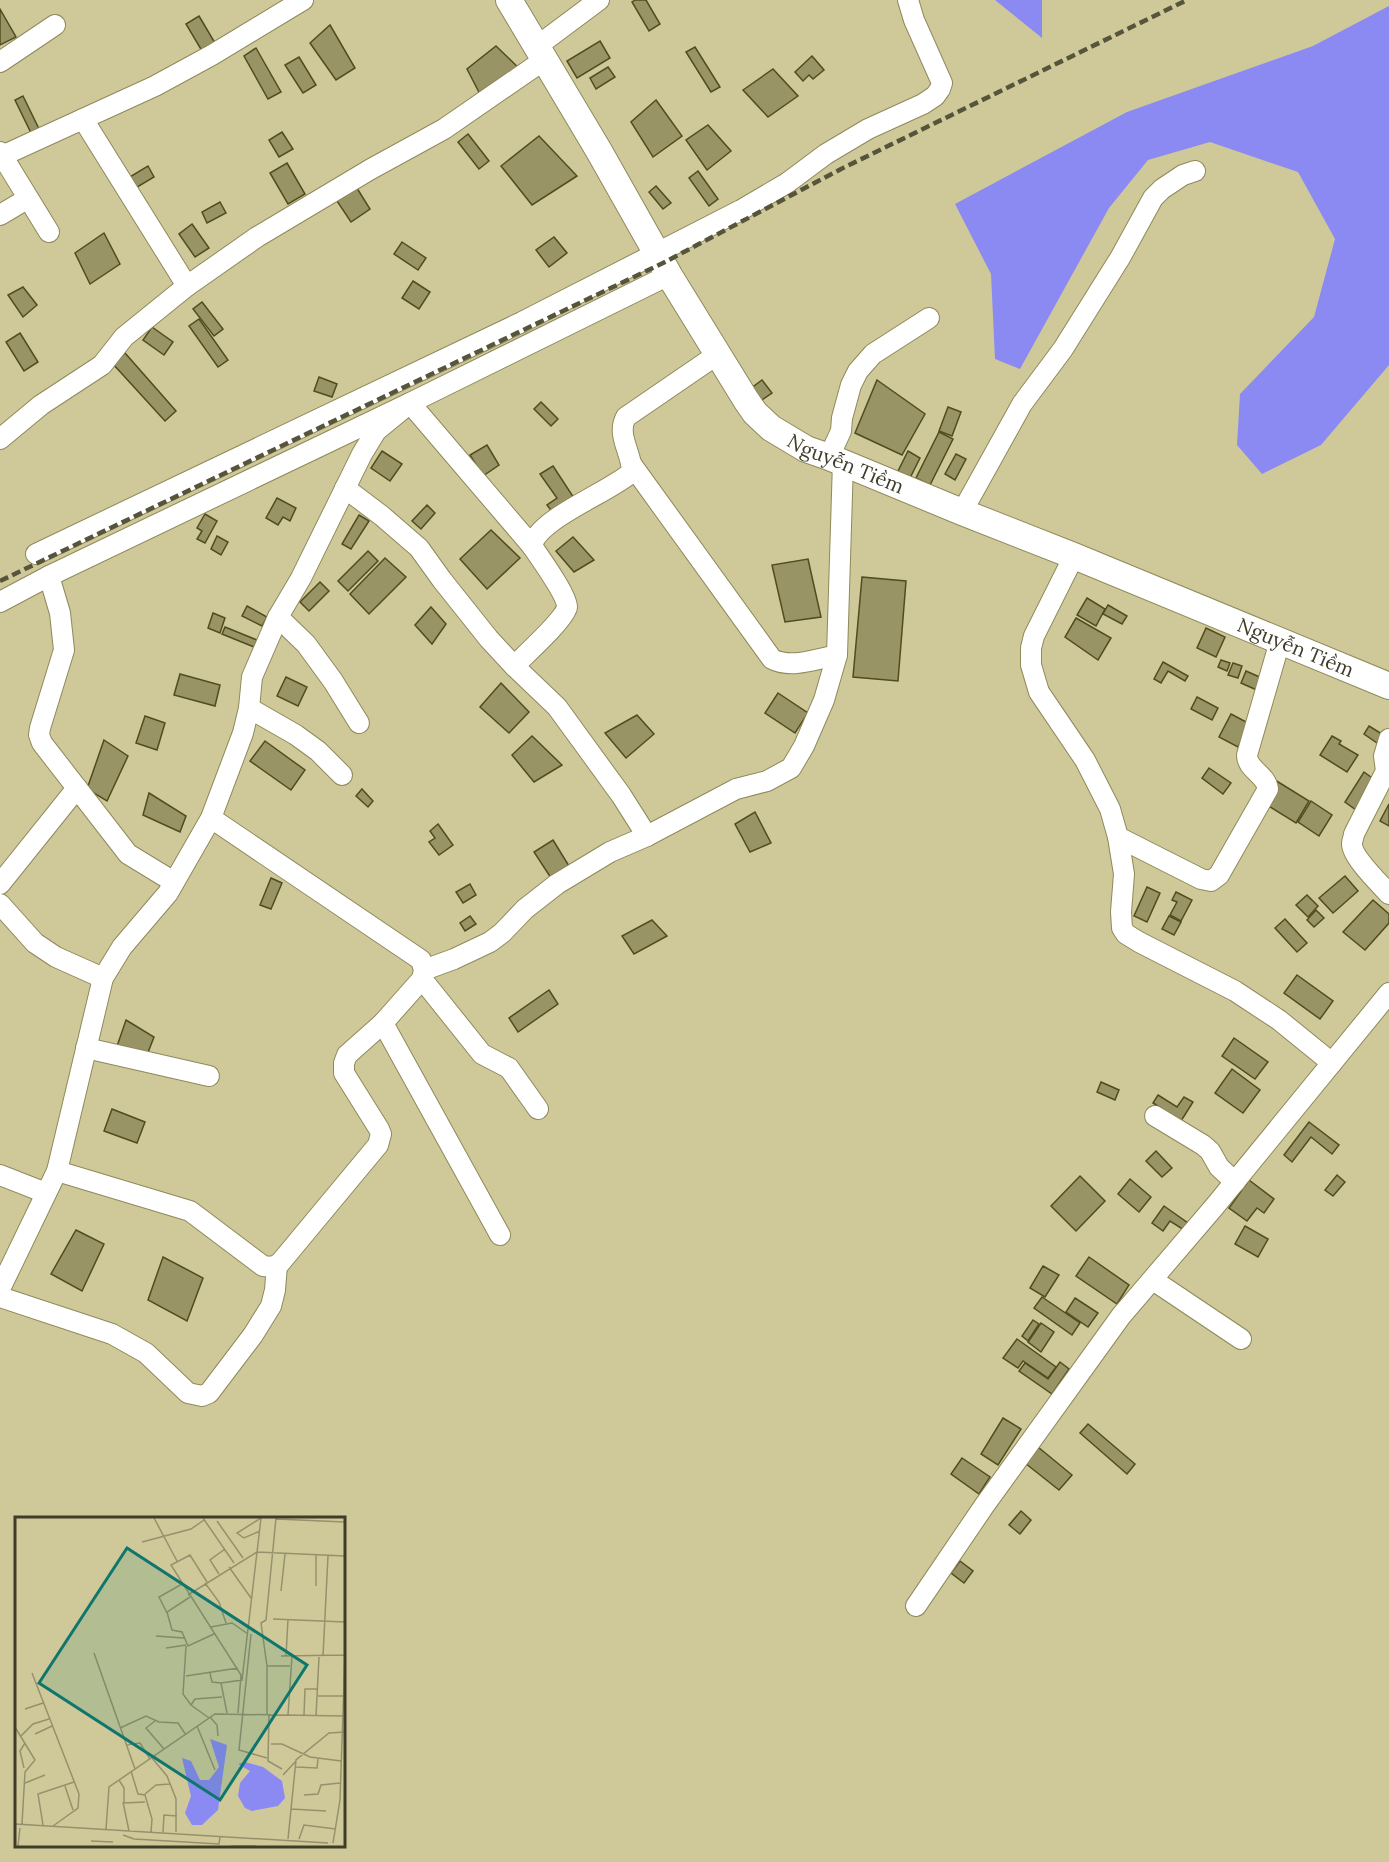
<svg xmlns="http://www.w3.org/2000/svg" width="1389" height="1862" font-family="Lora,serif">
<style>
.water{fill:#8b89f2}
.building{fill:#999465;stroke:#514c1e;stroke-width:1.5}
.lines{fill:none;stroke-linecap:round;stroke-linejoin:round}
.minor-casing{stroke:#8f895b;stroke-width:22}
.tertiary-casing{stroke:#8f895b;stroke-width:28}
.minor{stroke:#fff;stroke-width:20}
.tertiary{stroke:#fff;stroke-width:26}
.rail{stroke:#56543b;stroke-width:4.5;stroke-dasharray:9 4.5;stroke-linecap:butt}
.labels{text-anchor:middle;stroke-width:6;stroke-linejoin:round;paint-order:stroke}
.street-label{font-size:20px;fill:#3f3d29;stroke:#dcd6a5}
.inset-road{fill:none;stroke:#95916c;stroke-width:1.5}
.view{fill:#0f766e;fill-opacity:0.15;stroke:#0f766e;stroke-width:3}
.inset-edge{fill:none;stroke:#3f3d29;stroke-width:3}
</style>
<rect width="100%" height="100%" fill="#cfc999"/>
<g class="water">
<path d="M995,0H1042V38Z"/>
<path d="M1389,6V365L1321,445L1262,474L1237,445L1240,394L1314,317L1335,239L1298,172L1210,142L1148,160L1109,208L1020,369L995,359L991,274L955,204L1127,112L1313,46Z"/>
</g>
<g class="building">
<path d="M635,0H646L660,24L649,31L632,2Z"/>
<path d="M0,9L16,37L0,45Z"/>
<path d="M199,16L215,43L202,51L186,24Z"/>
<path d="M330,25L355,68L336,80L310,43Z"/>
<path d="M600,41L610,58L577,78L567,61Z"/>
<path d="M496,46L524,73L482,98L467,69Z"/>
<path d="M695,47L720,87L711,92L686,52Z"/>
<path d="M256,48L281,92L268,99L244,56Z"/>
<path d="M812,56L824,70L813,79L809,75L803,81L795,72Z"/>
<path d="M299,57L316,85L303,93L285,65Z"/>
<path d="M608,67L615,77L596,89L590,78Z"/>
<path d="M773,69L798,96L768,117L743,90Z"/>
<path d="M23,96L41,133L33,137L15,100Z"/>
<path d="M656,100L682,136L653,157L631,122Z"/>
<path d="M708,125L731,151L707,170L686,140Z"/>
<path d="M282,132L293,149L279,157L269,140Z"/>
<path d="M468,134L489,161L479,169L458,142Z"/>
<path d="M539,136L577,176L532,205L501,166Z"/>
<path d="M287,163L305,194L288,204L270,173Z"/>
<path d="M148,166L154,177L134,189L128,178Z"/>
<path d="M698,171L718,199L709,206L689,178Z"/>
<path d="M355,185L370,209L351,222L335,198Z"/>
<path d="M656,186L671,203L663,209L649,192Z"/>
<path d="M220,202L226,213L207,223L202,212Z"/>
<path d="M192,224L209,248L195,257L179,234Z"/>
<path d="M104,233L120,264L90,284L75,253Z"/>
<path d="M554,237L567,253L549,267L536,250Z"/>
<path d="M402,242L426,258L418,270L394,254Z"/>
<path d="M413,281L430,292L419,309L402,298Z"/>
<path d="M23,287L37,305L23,317L8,295Z"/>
<path d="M202,302L223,329L214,336L193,309Z"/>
<path d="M199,319L228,360L218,367L189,326Z"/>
<path d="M152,327L173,342L164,355L143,340Z"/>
<path d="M20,333L38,362L24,371L6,342Z"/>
<path d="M125,353L176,411L165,421L113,364Z"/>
<path d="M319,377L337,384L332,397L314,391Z"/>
<path d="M762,380L772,393L759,402L750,389Z"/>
<path d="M877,380L925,414L902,455L855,433Z"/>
<path d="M541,402L558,419L551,426L534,409Z"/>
<path d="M948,407L961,412L952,436L939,431Z"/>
<path d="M939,432L953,439L930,485L916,478Z"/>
<path d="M487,445L499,465L483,476L470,455Z"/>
<path d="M382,451L402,464L390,481L371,468Z"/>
<path d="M908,451L920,458L909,480L897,473Z"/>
<path d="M956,454L966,459L955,480L945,474Z"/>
<path d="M553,466L574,498L553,513L547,505L557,498L540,474Z"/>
<path d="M277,498L296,508L290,521L283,517L278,525L266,518Z"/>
<path d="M427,505L435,513L421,529L412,521Z"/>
<path d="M205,514L217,521L205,543L197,539L202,531L197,528Z"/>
<path d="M359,515L369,521L351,549L342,544Z"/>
<path d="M491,530L520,558L487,589L460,559Z"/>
<path d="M217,536L228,542L221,555L211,549Z"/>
<path d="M573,537L594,560L574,572L556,551Z"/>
<path d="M368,551L378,561L348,591L338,581Z"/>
<path d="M385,558L406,577L369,614L350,594Z"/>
<path d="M808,559L821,617L785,622L772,565Z"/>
<path d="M862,577L906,581L898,681L853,677Z"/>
<path d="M320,582L329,591L309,611L300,602Z"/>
<path d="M1087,598L1105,609L1096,626L1077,615Z"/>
<path d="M1108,605L1127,616L1122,624L1103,614Z"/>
<path d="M247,606L267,617L262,626L242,616Z"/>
<path d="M431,607L446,624L432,644L415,625Z"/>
<path d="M213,613L225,618L220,633L208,628Z"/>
<path d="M1076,618L1111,638L1098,660L1065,637Z"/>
<path d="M225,627L257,640L254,647L222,634Z"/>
<path d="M1206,628L1225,637L1216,657L1197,648Z"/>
<path d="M1221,660L1230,663L1227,671L1218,667Z"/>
<path d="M1163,662L1188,676L1185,681L1168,671L1161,683L1154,679Z"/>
<path d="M1233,663L1242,666L1238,678L1228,675Z"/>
<path d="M1246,671L1264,679L1259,691L1241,683Z"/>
<path d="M180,674L220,685L215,706L174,695Z"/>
<path d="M286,677L307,687L298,706L277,696Z"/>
<path d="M501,683L529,712L509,733L480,707Z"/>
<path d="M778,693L808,713L795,733L765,713Z"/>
<path d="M1197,697L1218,708L1212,720L1191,709Z"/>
<path d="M1231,714L1250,724L1238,747L1219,737Z"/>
<path d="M637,715L654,734L626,758L605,733Z"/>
<path d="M145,716L165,723L157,750L136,743Z"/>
<path d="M1369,726L1382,734L1377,743L1364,734Z"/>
<path d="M532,736L562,765L534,782L512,755Z"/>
<path d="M1332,736L1341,741L1339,744L1358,755L1347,772L1320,755Z"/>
<path d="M104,740L128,756L107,801L87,789Z"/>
<path d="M265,741L305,770L291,790L250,761Z"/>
<path d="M1209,768L1231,783L1223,794L1202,778Z"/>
<path d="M1364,772L1375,780L1356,810L1345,802Z"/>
<path d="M1275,780L1309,801L1296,823L1262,802Z"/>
<path d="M362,789L373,801L368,807L356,796Z"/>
<path d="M149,793L186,816L180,832L143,815Z"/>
<path d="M1311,801L1332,815L1319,836L1298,822Z"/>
<path d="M1389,804V826L1380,821Z"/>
<path d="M755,812L771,843L750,852L735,824Z"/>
<path d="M438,824L453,845L439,855L429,842L435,838L430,831Z"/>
<path d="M553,840L569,866L551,878L534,852Z"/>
<path d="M1345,876L1358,891L1333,913L1319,898Z"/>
<path d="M271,878L282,883L271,909L260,905Z"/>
<path d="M470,884L476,895L463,903L456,892Z"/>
<path d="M1147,887L1160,893L1147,922L1134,916Z"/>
<path d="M1176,892L1192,900L1181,921L1170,915L1177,902L1172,900Z"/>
<path d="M1307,895L1318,906L1308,917L1296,905Z"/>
<path d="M1373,900L1389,914V923L1365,950L1343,932Z"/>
<path d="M1316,910L1324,918L1314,927L1307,920Z"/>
<path d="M470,916L476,924L465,931L460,923Z"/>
<path d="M1169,916L1181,922L1174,935L1162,929Z"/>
<path d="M1285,919L1307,943L1297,952L1275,928Z"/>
<path d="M652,920L667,936L634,954L622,936Z"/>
<path d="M1297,975L1333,1001L1320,1019L1284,993Z"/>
<path d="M549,990L558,1004L518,1032L509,1018Z"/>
<path d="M126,1020L154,1037L145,1060L115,1052Z"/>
<path d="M1234,1038L1268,1062L1255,1079L1222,1056Z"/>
<path d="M1232,1069L1260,1090L1243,1113L1215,1093Z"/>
<path d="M1101,1082L1119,1090L1115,1100L1097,1092Z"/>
<path d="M1158,1095L1177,1107L1184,1097L1193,1102L1181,1121L1153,1103Z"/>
<path d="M112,1109L145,1122L137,1143L104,1131Z"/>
<path d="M1309,1122L1339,1145L1332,1154L1311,1137L1292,1162L1284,1155Z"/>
<path d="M1156,1151L1172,1168L1162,1177L1146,1161Z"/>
<path d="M1337,1175L1345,1182L1333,1196L1325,1190Z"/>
<path d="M1080,1176L1105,1201L1076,1231L1051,1206Z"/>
<path d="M1130,1179L1151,1197L1139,1212L1118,1194Z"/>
<path d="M1249,1180L1274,1199L1264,1213L1257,1208L1247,1221L1229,1208Z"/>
<path d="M1164,1206L1188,1223L1184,1230L1170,1221L1163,1231L1152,1223Z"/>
<path d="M1245,1226L1268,1239L1258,1257L1235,1244Z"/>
<path d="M76,1230L104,1244L82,1291L51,1274Z"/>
<path d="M163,1257L203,1278L187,1321L148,1300Z"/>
<path d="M1089,1257L1129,1285L1117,1304L1076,1276Z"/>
<path d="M1043,1266L1059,1275L1045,1297L1030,1288Z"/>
<path d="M1042,1297L1080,1323L1072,1335L1034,1308Z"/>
<path d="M1075,1298L1098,1313L1088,1327L1066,1312Z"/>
<path d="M1033,1320L1039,1324L1028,1341L1022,1336Z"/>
<path d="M1041,1323L1054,1332L1041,1352L1028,1342Z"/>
<path d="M1017,1339L1056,1367L1048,1378L1023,1361L1018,1368L1003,1358Z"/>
<path d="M1060,1362L1069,1369L1052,1394L1019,1371L1025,1363L1048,1379Z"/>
<path d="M1003,1418L1021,1429L998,1465L981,1454Z"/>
<path d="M1088,1424L1135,1464L1127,1474L1080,1433Z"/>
<path d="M1038,1447L1072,1475L1059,1490L1025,1463Z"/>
<path d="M962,1458L990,1477L979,1494L951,1474Z"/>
<path d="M1021,1511L1031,1520L1020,1534L1009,1525Z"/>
<path d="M960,1561L973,1571L964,1583L951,1573Z"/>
</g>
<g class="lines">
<defs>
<g id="minor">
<path d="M536,47L599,0"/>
<path d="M0,62L55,25"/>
<path d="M83,119L187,286"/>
<path d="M0,152L49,232"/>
<path d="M2,156L155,86L212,55L303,0"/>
<path d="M0,215L27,199"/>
<path d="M0,439L41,405L102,365L124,337L187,286L257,237L371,169L444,129L544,60"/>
<path d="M829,457L841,431L842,418L851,385L858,371L873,354L929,318"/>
<path d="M632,465L772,659C791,669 816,659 837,655"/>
<path d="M345,488L382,516L419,548L442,580L489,639L514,666L557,707L621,795L647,836"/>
<path d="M962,512L1022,404L1063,349L1120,258L1153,198L1162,189L1183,175L1195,171"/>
<path d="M36,554L522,322L741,210L787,183L826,154L868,129L923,104L935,96L940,89L942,83L914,20L908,0"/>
<path d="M1074,556L1034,636L1031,648V665L1039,692L1085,760L1110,809L1118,837L1124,874L1121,912L1122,928L1126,934L1139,942L1235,991L1279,1020L1332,1063"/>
<path d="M49,576L60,613L64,650L40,728L39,735L42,743L128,854L174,882"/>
<path d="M0,602L49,576L410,403L532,546"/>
<path d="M278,617L306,644L333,681L359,723"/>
<path d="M514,666C523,657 567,617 567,607C567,595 540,558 532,546C537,519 610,492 632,472C632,453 616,435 626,417L718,354"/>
<path d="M249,708L296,735L318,751L342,775"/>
<path d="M1389,739L1384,756L1386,771L1354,834C1354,837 1352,840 1352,844C1352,857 1380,884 1389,894"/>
<path d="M1118,837L1201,879L1211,881L1219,875L1268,789C1266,774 1247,770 1247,755L1280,641"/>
<path d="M0,884L77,788"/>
<path d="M0,904L35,943L56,957L103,978"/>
<path d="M424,970L454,959L490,942L502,933L525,909L557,884L610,852L647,836L736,789L767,781L791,768L804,746L824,700L837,655L843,462"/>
<path d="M422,979L482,1054L509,1068L538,1109"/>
<path d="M383,1023L500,1235"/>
<path d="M86,1048L209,1076"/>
<path d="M1155,1116L1203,1145L1210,1151L1219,1167L1235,1182"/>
<path d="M57,1171L190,1211L263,1266L273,1267L280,1263L378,1145L381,1134L379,1129L344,1073V1063L347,1055L383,1023L422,979L424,970L421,960L211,818"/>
<path d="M0,1175L46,1193"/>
<path d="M1153,1280L1241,1339"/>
<path d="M0,1289L57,1171L103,978L122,947L168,893L211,818L243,733L249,708L252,677L278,617L301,578L362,454L376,431L410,403L669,275"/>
<path d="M0,1297L112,1334L146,1353L188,1393L202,1396L209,1393L253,1335L271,1306L275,1290L277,1265"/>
<path d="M916,1606L984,1506L1121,1316L1215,1206L1389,993"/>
</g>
<g id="tertiary">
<path id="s1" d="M509,0L599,151L669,275L746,400L755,413L771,428L806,449L829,457L962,512L1074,556L1389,686"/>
</g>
</defs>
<use href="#minor" class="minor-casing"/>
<use href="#tertiary" class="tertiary-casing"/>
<use href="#minor" class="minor"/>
<use href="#tertiary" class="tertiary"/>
<path class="rail" d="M0,581L663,263L841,169L1187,0"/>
</g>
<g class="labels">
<g class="street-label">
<text dy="7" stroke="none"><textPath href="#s1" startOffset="586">Nguyễn Tiềm</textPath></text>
<text dy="7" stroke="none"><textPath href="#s1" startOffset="1072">Nguyễn Tiềm</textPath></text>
</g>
</g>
<g transform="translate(15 1517)">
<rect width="330" height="330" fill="#cfc999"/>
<path d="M195,222L212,228L203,293L187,308H177L170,296L176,279L167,241L176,244L185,263H194L204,250ZM230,245L248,250L267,264L270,281L263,289L237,294L230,291L223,279L225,266L235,254L223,247Z" fill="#8b89f2"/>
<path class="inset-road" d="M139,1L162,44M188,1L219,46M261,2L330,5M202,4L228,41M245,14L229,21L222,16L246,1M127,25L176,12L189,3M214,50L236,81M204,57L195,43L210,32M192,65L175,38L156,48L226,158L223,196M190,66L204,85L211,106M301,69V38M266,74L270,37M173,78L242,35L330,39M175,80L152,95L157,113L167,115L173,129L199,117M152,96L144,80L167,67M258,102L330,105M196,110L217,106L233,117M236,117L224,233L252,241M141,119L169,121M171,129L168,177L176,188L194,201M151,131L171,128M79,136L120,252M266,139L330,138M271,139L273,102M308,139L313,39M252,149H275M17,156L64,277L63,291L38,309M195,156L197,165L206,166L212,196M171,159L223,151M206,166L227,163L246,1M303,179H329M176,188L180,182L207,180M10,192L28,186M252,197V149L246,106L251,103L261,1M254,197L253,244L267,252M273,198L277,139M289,198L290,172H303M301,199L304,140M195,200L202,208L203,219M140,204L131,211L149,232M182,209L200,253M0,210L20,243L10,255L7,307M105,211L131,199L144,205L163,206L171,218M20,217L37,209M6,219L18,207L34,202M256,227H267L295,240L326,244M111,228L125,226L135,242M137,241L152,259L161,282V315M281,250L302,251L303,242M9,251L5,234L10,226M116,254L123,277L130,278L137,302L136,315M268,258L281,244M104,263L109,271V286L130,285M10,266L30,258M50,269L58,293M130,277L141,268L155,267M289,278L303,277L306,268L325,266M108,285L114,314M276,292L311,294M0,307L313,326M28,308L23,277L59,265M91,312L94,270L200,197L328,199M148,315L149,298L162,299M108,318L119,322L204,327L205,320M273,322L281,243L314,216L330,215M284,322L289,308L321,312M76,324L98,325M318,326L325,283L330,137M3,329L5,311M216,329H241"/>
<path class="view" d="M112,31L292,148L205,283L24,166Z"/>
<rect width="330" height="330" class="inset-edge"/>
</g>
</svg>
